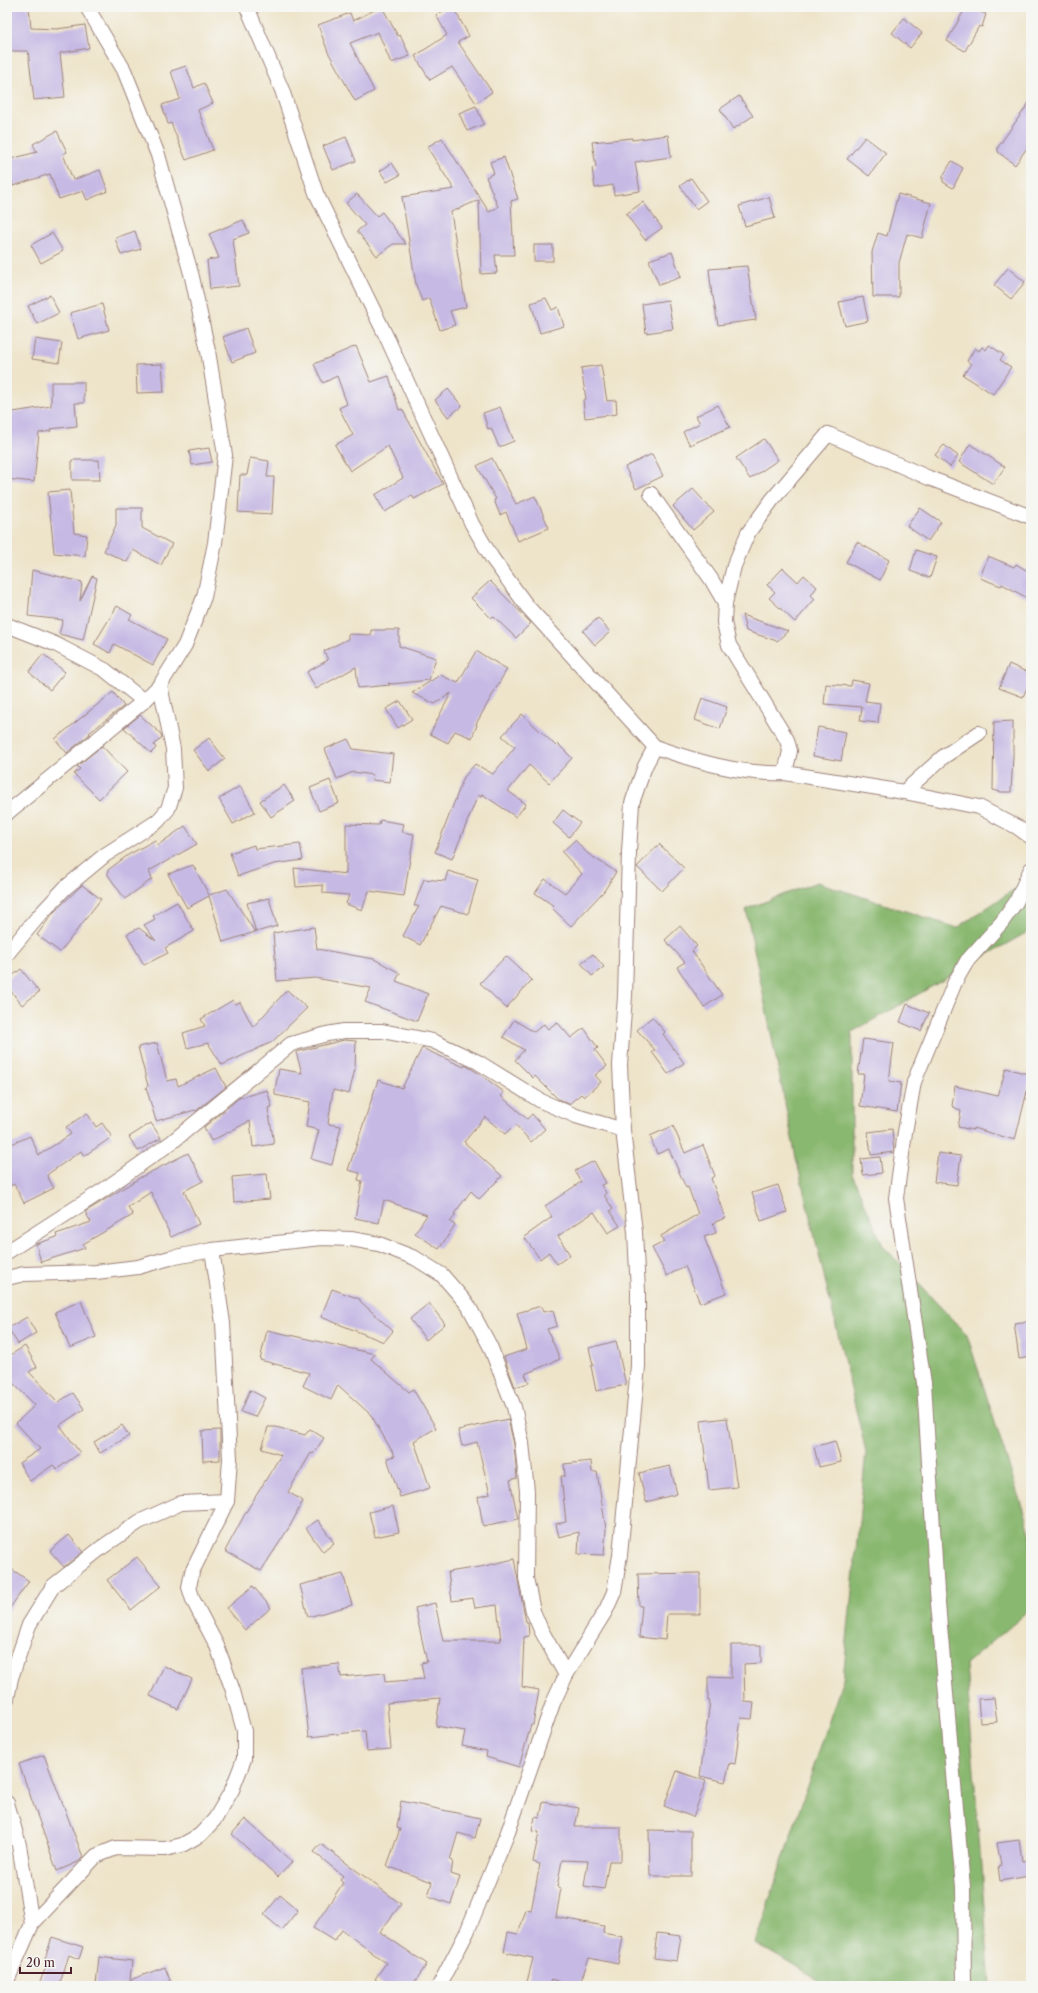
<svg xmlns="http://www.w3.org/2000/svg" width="1038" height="1993" font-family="'Libre Caslon Text',serif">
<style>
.forest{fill:#89b870;stroke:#6a6c4e}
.building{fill:#c6b9e4}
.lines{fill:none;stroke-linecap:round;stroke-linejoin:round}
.street-casing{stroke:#9c827a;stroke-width:16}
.street{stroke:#fff;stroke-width:14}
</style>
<rect width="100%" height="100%" fill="#f6f6f2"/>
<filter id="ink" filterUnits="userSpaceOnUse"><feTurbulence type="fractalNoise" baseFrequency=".025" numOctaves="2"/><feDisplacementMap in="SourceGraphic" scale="8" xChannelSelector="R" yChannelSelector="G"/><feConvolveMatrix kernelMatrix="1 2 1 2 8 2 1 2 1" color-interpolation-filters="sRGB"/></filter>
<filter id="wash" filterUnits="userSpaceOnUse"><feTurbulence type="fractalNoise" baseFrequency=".012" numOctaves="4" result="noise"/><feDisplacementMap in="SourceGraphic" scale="16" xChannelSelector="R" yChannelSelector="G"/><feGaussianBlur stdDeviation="0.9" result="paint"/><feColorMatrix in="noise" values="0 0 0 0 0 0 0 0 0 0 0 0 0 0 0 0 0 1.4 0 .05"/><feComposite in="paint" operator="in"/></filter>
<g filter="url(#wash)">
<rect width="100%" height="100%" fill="#eee4ca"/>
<path class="forest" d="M1031,878V930L852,1032V1174L883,1246L967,1335L1031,1535V1609L966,1664L990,1986H828L755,1943L843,1679L866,1452L796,1158L746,909L817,882L957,928Z"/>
<g id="blocks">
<g class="building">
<path d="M7,7H29L31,28L57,29L85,25L89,48L60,53L65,97L34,100L28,51H10V26H7Z"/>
<path d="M380,7H382L398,36L400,35L410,56L391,63L378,32L350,43L374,91L355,101L328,52L318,25L350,13L353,21Z"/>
<path d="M450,7H453L469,36L458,42L492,92L476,103L452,67L430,80L415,56L447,35L436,15Z"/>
<path d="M966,7H982L980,12L986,14L982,27L979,26L965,51L947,41Z"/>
<path d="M904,18L922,33L910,48L892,33Z"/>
<path d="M186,66L194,88L204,83L213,103L198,110L213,150L186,160L171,123L168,124L162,105L180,99L171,71Z"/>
<path d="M739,96L753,116L733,129L720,109Z"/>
<path d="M1031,100V142L1015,165L998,152V147Z"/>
<path d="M476,106L484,124L467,131L459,113Z"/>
<path d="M57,131L67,152L63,154L73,180L100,170L108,191L87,200L83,191L59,199L50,174L13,186L7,160L37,152L33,144Z"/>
<path d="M668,135L671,157L635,162L640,191L614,195L613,185L595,188L592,168L596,167L592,142L632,138V140Z"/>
<path d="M346,137L356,161L333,170L323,146Z"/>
<path d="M865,137L886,153L869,176L847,159Z"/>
<path d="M442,138L489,212L498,207L486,177L494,173L490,162L504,157L518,199L511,201L514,255H495L497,273L481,274L479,200L451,212L466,307L450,311L455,325L440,330L429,298L422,301L416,285L402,197L454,189L427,147Z"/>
<path d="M952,161L963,168L953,188L943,182V176Z"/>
<path d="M392,163L400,175L387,182L380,171Z"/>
<path d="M691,178L707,201L696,209L680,186Z"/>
<path d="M357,194L377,216L382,212L406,244H393L377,256L357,231L365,225L346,203Z"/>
<path d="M898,194L931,203L922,238L907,234L899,263V297H873L872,252L878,233L887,236Z"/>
<path d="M769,197L775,218L745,226L739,206Z"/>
<path d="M643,202L662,228L645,240L626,214Z"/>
<path d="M243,220L249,233L233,239L239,286L210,289L207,260L219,258L209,234Z"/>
<path d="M135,231L141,249L121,255L115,238Z"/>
<path d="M52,233L63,251L41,263L31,245Z"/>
<rect x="534" y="245" width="19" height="16"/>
<path d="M672,252L681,277L659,285L649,260Z"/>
<path d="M747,266L756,320L718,325L713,296H712L709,269Z"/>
<path d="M1008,268L1025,282L1011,299L994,285Z"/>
<path d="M50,295L59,313L37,324L28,306Z"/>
<path d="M863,297L868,321L845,326L839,302Z"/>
<path d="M546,298L552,310L558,307L564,326L540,333L531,303Z"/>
<path d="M668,300L673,329L646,333L642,304Z"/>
<path d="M102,304L109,330L78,339L70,313Z"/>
<path d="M246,328L255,353L232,362L223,337Z"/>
<path d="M35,339L62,343L59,363L32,359Z"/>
<path d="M989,345L1004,355L1000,360L1011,367L993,394L963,375L971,364L967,361L975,348L979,351L982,347L986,350Z"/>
<path d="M356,346L371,382L389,376L399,410L402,409L443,484L414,499L412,495L385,512L375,495L403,478L388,446L350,471L335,445L353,435L339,408L347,404L337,376L323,383L314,364Z"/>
<path d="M162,364L164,392L137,393L136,365Z"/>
<path d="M601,365L607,401L616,400L617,414L585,418L583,400L586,399L581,368Z"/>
<path d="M51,382H84V403H75L77,426L50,429L51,431L39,433L34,482L7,479V413L51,406Z"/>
<path d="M448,389L462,406L448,417L435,400Z"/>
<path d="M718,405L730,427L690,445L683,432L700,423L696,416Z"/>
<path d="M500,407L514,441L499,447L491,428L488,429L483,413Z"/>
<path d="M764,439L778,460L750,479L736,458Z"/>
<path d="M970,444L1005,467L993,484L959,462Z"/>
<path d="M944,445L958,456L950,467L935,455Z"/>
<path d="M209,448L212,462L192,465L189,451Z"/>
<path d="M652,454L663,476L636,489L625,467Z"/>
<path d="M250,458L269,461L267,477H274L272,514L238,512L240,475H247Z"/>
<path d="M492,458L516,504L535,496L549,528L518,541L506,512L500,515L494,500L496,499L477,466Z"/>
<path d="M72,460H99L100,480H72Z"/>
<path d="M693,489L714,512L693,530L673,506Z"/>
<path d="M70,490L74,533L87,535L85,556L54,553L48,492Z"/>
<path d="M116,508H142V528L172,544L161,565L133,550L127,562L104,551L116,525Z"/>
<path d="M920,508L941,522L928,541L907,526Z"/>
<path d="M857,542L889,560L880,580L846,562Z"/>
<path d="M916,550L937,557L930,578L910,571Z"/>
<path d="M988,556L1014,567L1016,564L1031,573V600L1002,584L1001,586L980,578Z"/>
<path d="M783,568L798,582L804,575L817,587L811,595L815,599L795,622L769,598L775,592L767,585Z"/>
<path d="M32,570L82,582L80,601L92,576L97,578L83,640L59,634L63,620L28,616Z"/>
<path d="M490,581L531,623L516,638L493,616L491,618L471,598Z"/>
<path d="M117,606L132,615L129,619L167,639L153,665L114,644L110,653L94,644Z"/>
<path d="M742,615L788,631L777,641L746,631Z"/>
<path d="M598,618L610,632L595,645L583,631Z"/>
<path d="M371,630H399V646L436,658L429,680L392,684L388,683L390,685L358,688L356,667L316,689L307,672L328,660L324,651L348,639V634L371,635Z"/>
<path d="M476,651L507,669L476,724L477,725L472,738L455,731L448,743L430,734L451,693L435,704L412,693L440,675L458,683Z"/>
<path d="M43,654L65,672L50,690L29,672Z"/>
<path d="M1009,664L1031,674V678L1023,697L999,688Z"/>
<path d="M852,680L869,683L865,701L880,703L878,723L860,721L862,707L824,704L826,684L851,686Z"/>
<path d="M113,692L124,706L89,733L90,734L67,753L55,739Z"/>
<path d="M702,698L727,707L720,729L695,720Z"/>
<path d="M400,701L412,719L398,728L386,709Z"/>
<path d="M522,714L556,746L558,744L572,758L549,783L529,765L508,791L526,804L516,817L482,794L481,797L478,795L452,859L435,852L464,777L475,764L493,774L515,747L502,736Z"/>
<path d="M140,715L161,734L162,737L154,745L156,748L151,753L124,728Z"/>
<path d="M1013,721V756L1011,792H1001L993,790L994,722Z"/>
<path d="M818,727L846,732L841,761L813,756Z"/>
<path d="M209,738L225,759L209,771L193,750Z"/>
<path d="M348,739L353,749L393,754L390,782L372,780L373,775L353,772L337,779L325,749Z"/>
<path d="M102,746L127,772L99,799L74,774L80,769L77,766Z"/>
<path d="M330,780L339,803L319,811L310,788Z"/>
<path d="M284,785L295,801L271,817L260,801Z"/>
<path d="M240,786L255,812L233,824L219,799Z"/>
<path d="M563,810L580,823L569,837L553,823Z"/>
<path d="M380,820L404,824L402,832L414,834L404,896L369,891L362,910L346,904L349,895L323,893V885L296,887L294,868L346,874V824L379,825Z"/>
<path d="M185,826L197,844L149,871L152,879L125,899L108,875V870L128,855L155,840L158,845Z"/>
<path d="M575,840L587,853L616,872L604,891L571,926L552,908L554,906L535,893L545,879L565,893L582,874L562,852Z"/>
<path d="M300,844L303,860L274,864L238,876L230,853L254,845L255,849Z"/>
<path d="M659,844L684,868L662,891L637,867Z"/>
<path d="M193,865L209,895L227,889L255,932L223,942L209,896L187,908L168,874Z"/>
<path d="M448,871L478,880L468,914L441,906L420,945L403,936L419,906H414L424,879L445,881Z"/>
<path d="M82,885L101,899L60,952L37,935L53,913Z"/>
<path d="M269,898L277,926L256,932L247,903Z"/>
<path d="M177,902L194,931L165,948L168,953L144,965L127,934L139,928L156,941L144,925L155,919L153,916Z"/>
<path d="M680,926L697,946L692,951L722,995L704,1007L677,967L685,962L665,940Z"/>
<path d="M314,927L317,949L374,959L400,973L396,981L428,994L417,1021L365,1002L371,988L315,978L277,981L273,933Z"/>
<path d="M593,954L604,967L592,976L581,963Z"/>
<path d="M506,956L532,980L506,1008L480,983Z"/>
<path d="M21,969L39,992L22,1005L7,986V980Z"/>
<path d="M287,990L307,1008L272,1042L222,1065L208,1043L187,1048L183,1033L205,1026L201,1019L233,1000L235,1004L240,1002L253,1027Z"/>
<path d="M907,1004L929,1013L921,1031L900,1022Z"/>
<path d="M652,1017L665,1032L663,1034L684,1063L668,1074L652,1052L655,1050L637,1030Z"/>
<path d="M514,1020L534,1032L544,1024L548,1029L557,1022L571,1038L584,1028L598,1048L595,1050L607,1066L595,1075L601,1082L584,1097L581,1094L569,1104L558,1099L535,1076L533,1078L515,1060L524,1050L503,1037Z"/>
<path d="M863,1039L894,1043L889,1081L901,1083L897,1112L860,1106L864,1074H858Z"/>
<path d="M344,1040L356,1041L355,1069L349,1094L333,1090L328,1124L341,1126L332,1165L311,1159L319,1130L306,1127L310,1102L275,1095V1090L279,1069L302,1073L296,1052Z"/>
<path d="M157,1043L167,1081L176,1079L178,1086L216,1068L226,1087L196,1111L195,1110L156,1121L146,1087L148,1086L138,1047Z"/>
<path d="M422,1048L464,1067L465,1065L480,1074L504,1092L501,1096L527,1119L532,1114L545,1129L531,1142L515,1124L505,1134L485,1117L464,1142L502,1176L479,1199L471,1191L454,1214L456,1215L450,1222L455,1225L439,1249L415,1233L427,1215L384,1200L379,1223L355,1218L362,1181L358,1180L360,1173L348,1170L378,1080L402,1088Z"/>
<path d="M1006,1068L1031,1075L1015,1140L973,1128V1130L958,1127L961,1111L952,1106L955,1086L998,1096Z"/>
<path d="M267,1090L272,1107L268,1108L274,1144L253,1147L250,1121L211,1141L204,1127L239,1098Z"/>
<path d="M87,1113L96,1127L102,1123L112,1137L84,1156L81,1151L48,1174L47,1176L54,1188L24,1203L14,1184L7,1188V1146L30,1136L39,1155L71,1134L66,1127Z"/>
<path d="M151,1123L161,1138L138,1151L129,1137Z"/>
<path d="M673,1126L685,1153L703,1145L715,1176L711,1178L725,1218L713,1223L716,1233L704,1237L726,1293L700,1303L685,1266L667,1276L652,1248L664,1242L661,1236L698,1214L688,1187L686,1188L669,1149L657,1154L650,1136Z"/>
<path d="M892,1129L894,1152L871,1155L868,1132Z"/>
<path d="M188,1153L203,1181L184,1191L199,1224L171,1237L151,1192L128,1207L133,1215L83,1244L85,1248L41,1262L36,1244L57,1237L56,1234L91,1222L85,1212L141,1177Z"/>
<path d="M938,1153L961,1156L957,1185L934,1182Z"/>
<path d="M880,1157L882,1173L863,1175L861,1159Z"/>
<path d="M594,1161L606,1183L601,1185L606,1193L604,1195L613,1209L610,1211L620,1226L608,1233L594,1212L558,1236L570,1255L557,1264L549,1252L540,1259L524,1237L552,1217L545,1206L581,1182L575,1171Z"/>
<path d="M267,1174L270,1199L234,1202L232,1177Z"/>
<path d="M778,1185L787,1212L761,1221L752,1193Z"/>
<path d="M332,1289L360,1299V1301L393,1331L384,1342L321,1317Z"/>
<path d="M81,1301L96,1337L70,1348L55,1312Z"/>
<path d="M429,1303L445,1324L426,1340L410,1319Z"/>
<path d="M541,1306L543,1312L553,1310L557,1326L547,1329L560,1359L525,1374L529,1383L515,1387L504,1357L527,1349L517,1313Z"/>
<path d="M27,1317L36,1333L18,1344L8,1328Z"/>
<path d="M1031,1321V1357L1019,1359L1014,1323Z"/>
<path d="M267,1330L375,1354L371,1359L409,1392L413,1389L436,1428L414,1441L430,1488L400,1497L387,1458L395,1456L371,1415L338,1385L331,1400L303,1386L309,1373L260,1360Z"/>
<path d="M616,1341L626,1385L596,1391L591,1366L593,1365L589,1348Z"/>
<path d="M25,1346L37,1367L29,1372L58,1402L73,1393L84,1409L60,1425L80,1453L57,1469L53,1465L30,1481L19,1463L40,1449L16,1423L35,1405L12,1382L7,1385V1357Z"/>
<path d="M250,1390L265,1398L255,1417L241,1412Z"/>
<path d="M727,1418L737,1487L709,1490L701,1421Z"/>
<path d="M508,1419L514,1444L517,1478L510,1480L518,1519L483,1526L478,1497L490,1494L477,1442L462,1446L458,1430Z"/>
<path d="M122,1425L129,1436L100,1453L94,1442Z"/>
<path d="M268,1427H276L305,1435L310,1429L324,1438L313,1454L311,1453L288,1492L303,1501L290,1526L261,1571L225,1551L246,1512L281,1455L262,1449Z"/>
<path d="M220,1430V1460L203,1461L202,1431Z"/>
<path d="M835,1441L841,1462L819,1467L814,1447Z"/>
<path d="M591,1461L592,1472H597L606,1529L604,1555L578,1554L579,1532L559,1537L556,1524L566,1522L561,1476H565L564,1464Z"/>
<path d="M670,1466L677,1494L646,1502L639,1473Z"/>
<path d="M393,1506L399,1532L375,1537L369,1512Z"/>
<path d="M318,1520L334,1543L323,1552L306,1528Z"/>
<path d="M69,1535L83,1552L64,1567L50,1551Z"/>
<path d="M137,1557L161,1586L131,1610L107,1580Z"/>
<path d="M514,1559L526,1622H528L529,1636L524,1637L522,1687L539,1690L533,1725H531L519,1767L486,1757L487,1751L462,1746L465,1731L436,1726L440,1698L387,1703L391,1749L367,1751L365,1731L309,1737L301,1668L339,1664L341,1677L384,1673L385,1682L424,1679L421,1663L427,1662L415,1608L435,1603L443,1641H501L497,1605L475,1608L473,1598L452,1601L448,1572L480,1567Z"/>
<path d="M7,1566L29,1581L7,1612Z"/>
<path d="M700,1573V1614H667L665,1640L639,1637L642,1606H639L638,1574Z"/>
<path d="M343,1574L352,1605L308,1617L300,1585Z"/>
<path d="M253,1586L271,1608L245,1630L227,1608Z"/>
<path d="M731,1645H761V1663L744,1664L745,1702L754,1703L752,1719L741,1718L735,1764L730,1763L725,1782L700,1776L710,1701H708V1677L731,1678Z"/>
<path d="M164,1666L192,1679L178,1709L150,1696Z"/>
<path d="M994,1698L997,1722L980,1723L978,1699Z"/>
<path d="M44,1755L83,1857L78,1862L57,1871L19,1764Z"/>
<path d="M677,1771L706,1781L693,1817L664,1806Z"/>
<path d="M401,1801L480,1818L475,1838L458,1833L450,1860L453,1861L451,1874L460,1877L451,1904L428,1896L432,1882L387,1866L400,1829L397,1828Z"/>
<path d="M543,1802L579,1808L575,1827H621V1861H609L604,1889L584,1886L588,1861L562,1860L557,1887L561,1888L556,1917L604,1926L603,1933L623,1937L618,1964L589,1958L579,1986H571L551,1979L549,1986H526L533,1958L504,1952L508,1932L518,1934L526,1910L531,1911L540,1864L533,1862L539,1832L532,1831L535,1817L540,1818Z"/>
<path d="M245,1819L292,1862L278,1877L232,1834Z"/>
<path d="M649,1830L691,1831V1876H650Z"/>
<path d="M1019,1840L1022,1861H1027L1029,1876L1000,1881L998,1866L1001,1865L997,1843Z"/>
<path d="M321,1844L401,1904L380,1932L427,1964L412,1986H384L375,1979L386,1963L342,1930L334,1941L313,1928L343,1883L340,1880L343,1876L314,1852Z"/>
<path d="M280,1895L298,1910L282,1930L264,1915Z"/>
<path d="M657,1933L681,1936L677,1961L654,1958Z"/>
<path d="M52,1937L83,1947L79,1959L69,1955L59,1986H38L49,1960L45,1959Z"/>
<path d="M99,1957L132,1961L130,1980L165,1967L171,1983L164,1986L96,1985Z"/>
</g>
</g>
</g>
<g filter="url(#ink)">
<use href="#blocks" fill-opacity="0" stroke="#9c827a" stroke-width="1"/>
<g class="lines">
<defs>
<g id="street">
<path d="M247,7L282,90L316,193L388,340L472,524L492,558L527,606L655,747"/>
<path d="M651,494L711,579L725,603"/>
<path d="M7,625L55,644L105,670L144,701"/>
<path d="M785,773L904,792L979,807L1017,827L1031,837"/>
<path d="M904,792L943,757L979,733"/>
<path d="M7,813L144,701L160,685L185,645L204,597L215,543L225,455L208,351L192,277L158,155L124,70L87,7"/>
<path d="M7,954L37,918L65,888L105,855L158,821L168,809L175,788L173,749L160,685"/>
<path d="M7,1252L102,1191L172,1142L291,1044L327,1034L344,1031H382L433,1041L478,1062L541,1101L576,1116L623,1130"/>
<path d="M7,1278L24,1274L96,1272L138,1267L170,1258L212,1250L321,1238L351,1239L379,1244L415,1258L442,1275L468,1305L490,1346L514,1407L522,1443L527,1491L526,1578L533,1611L541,1630L566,1675"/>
<path d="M7,1699L11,1678L29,1625L53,1586L101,1548L139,1522L181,1503L227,1501"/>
<path d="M7,1803L19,1845L32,1924"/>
<path d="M7,1981L32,1924L96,1856L116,1848L165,1849L182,1845L200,1835L215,1819L232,1790L244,1759V1731L233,1691L217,1646L193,1600L189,1587L192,1572L227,1501L230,1459L223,1323L212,1250"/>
<path d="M439,1986L467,1932L508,1832L553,1703L566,1675L606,1610L614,1592L620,1555L638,1366V1291L635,1232L623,1130L620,1065L625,996L629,852L632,803L645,766L655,747C696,761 741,775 785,773L790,751L787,740L729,645L724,622L725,603L734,566L748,533L772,500L828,434L929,478L1031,517"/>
<path d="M964,1986L963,1887L937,1592L924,1383L896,1198L905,1132L914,1082L955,982L967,961L1002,922L1016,902L1031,869"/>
</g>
</defs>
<use href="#street" class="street-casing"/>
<use href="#street" class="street"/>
</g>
</g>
<rect width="1038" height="1993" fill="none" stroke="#f6f6f2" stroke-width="24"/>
<path d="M20 1967v6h51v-6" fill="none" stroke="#4a1f2b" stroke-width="2"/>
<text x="26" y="1967" font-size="12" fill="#4a1f2b" stroke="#f6f6f2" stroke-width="3" paint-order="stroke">20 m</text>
</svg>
